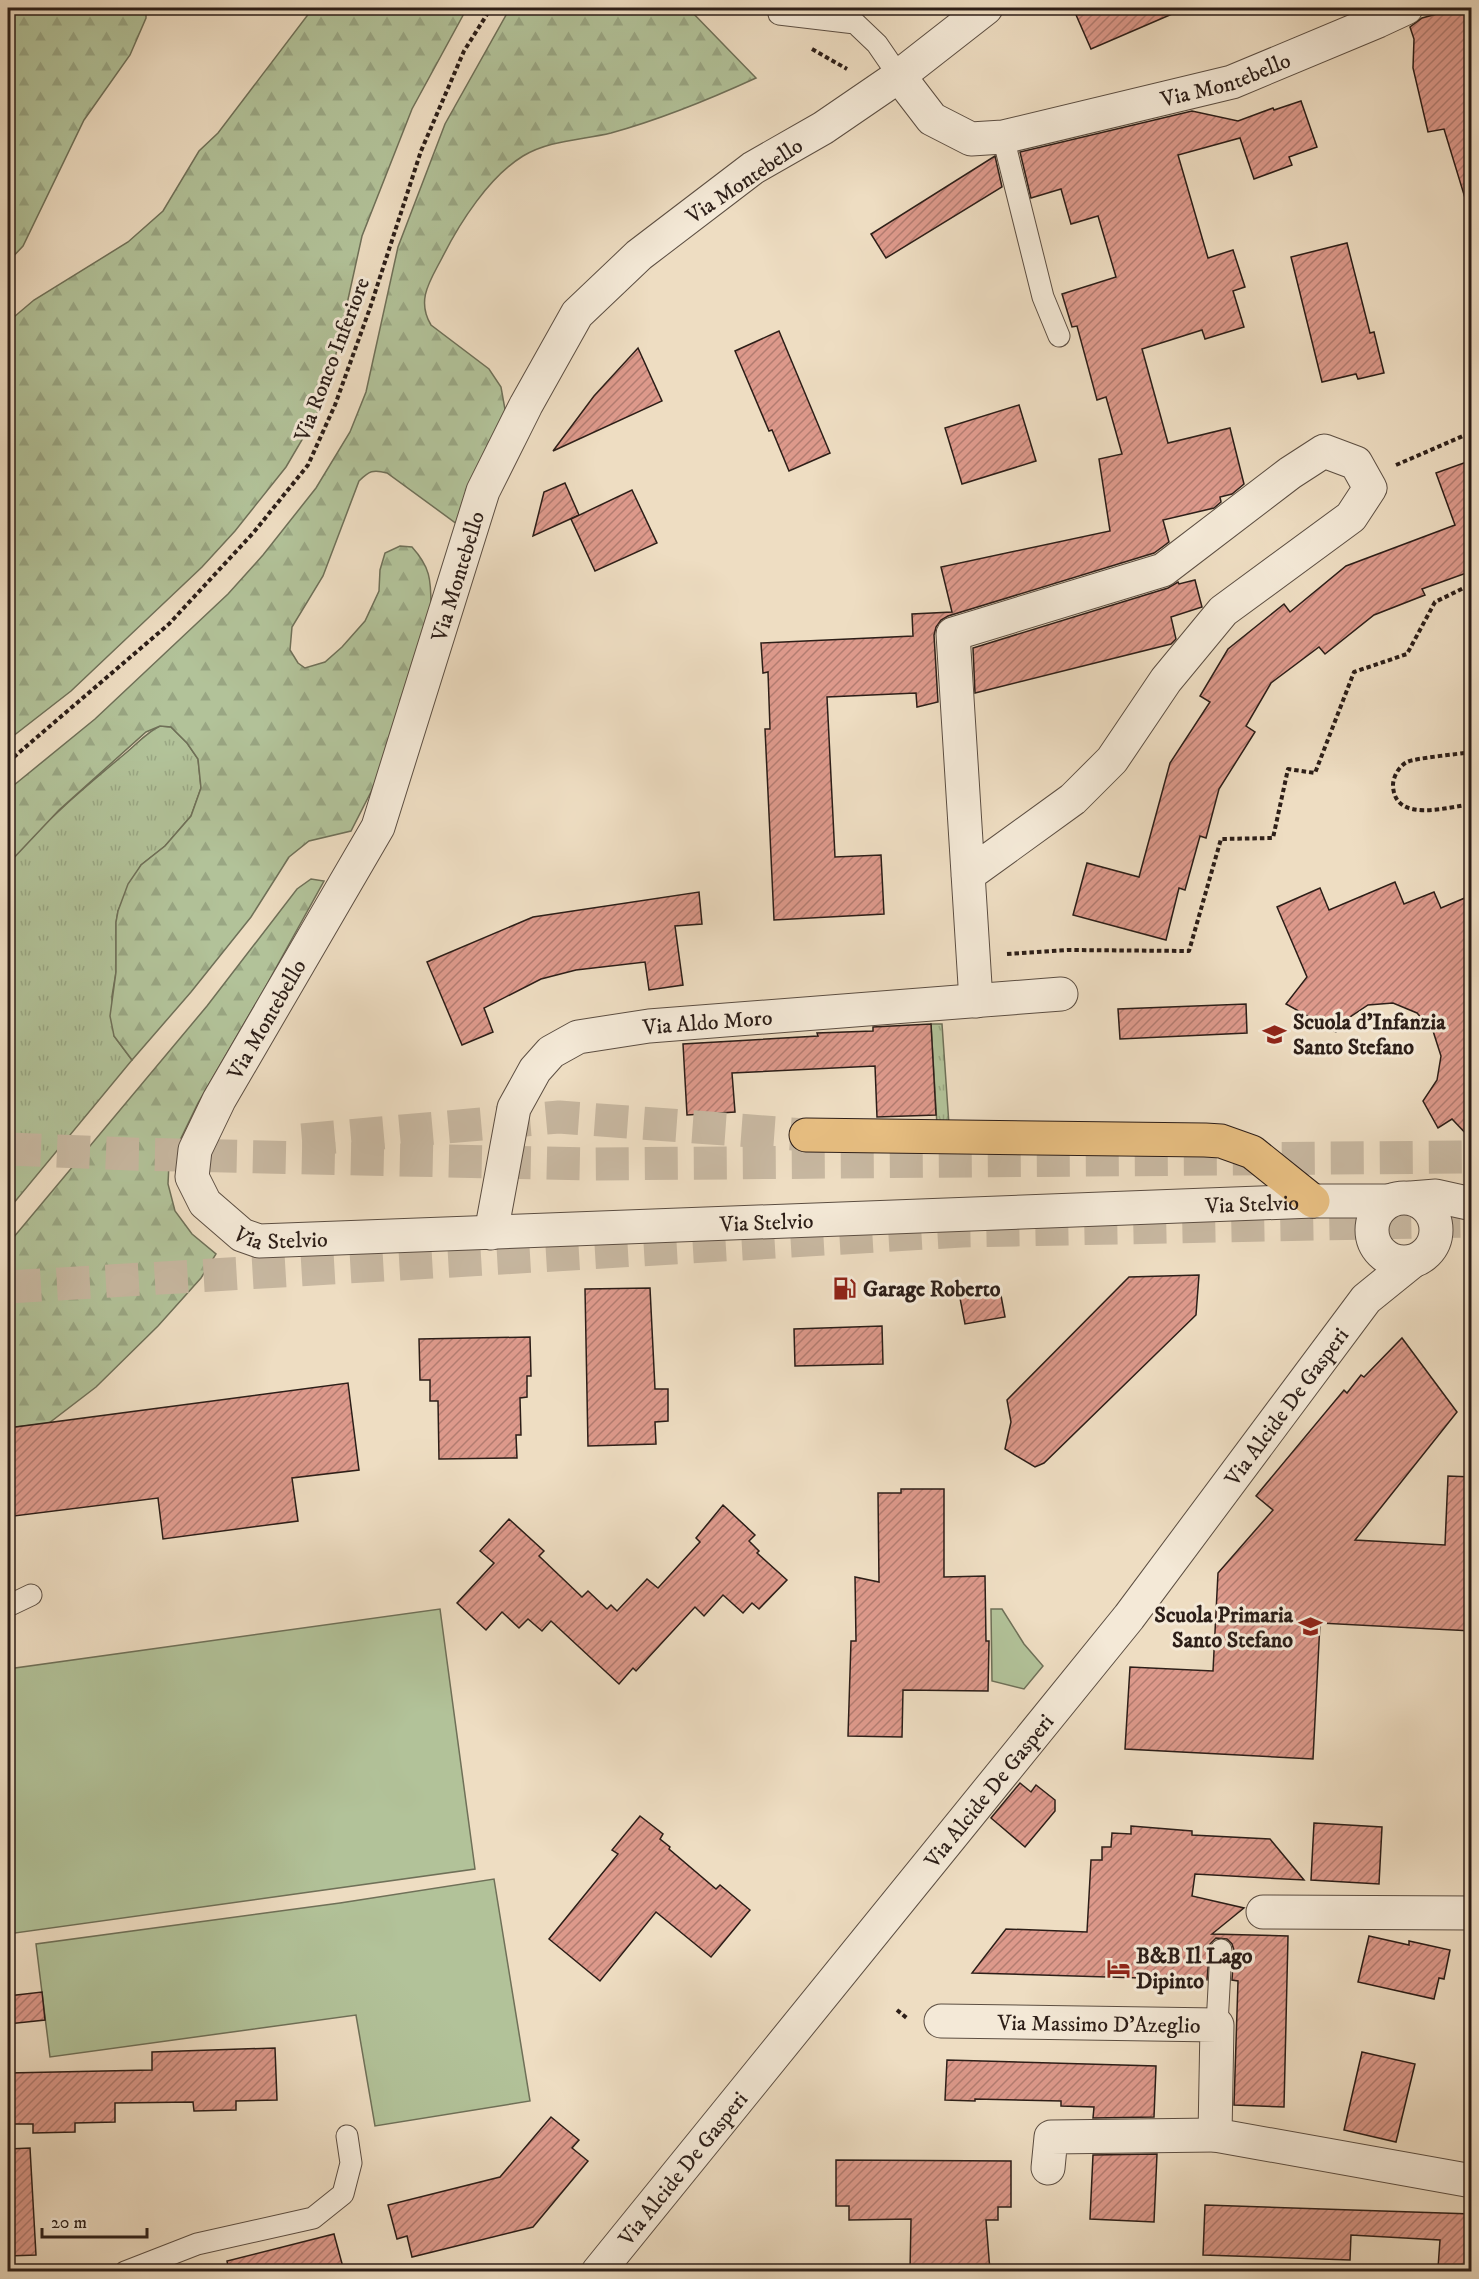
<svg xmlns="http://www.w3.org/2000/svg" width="1479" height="2279" font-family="'IM FELL DW Pica',serif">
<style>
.grass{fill:url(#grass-tufts);stroke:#6f7058;stroke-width:1.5}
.forest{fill:url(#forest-firs);stroke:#6f7058;stroke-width:1.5}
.green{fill:#b2c299;stroke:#6f7058;stroke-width:1.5}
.building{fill:url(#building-hatch);stroke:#2c1e18;stroke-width:1.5}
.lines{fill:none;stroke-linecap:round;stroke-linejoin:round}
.highway-tunnel{stroke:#c7b7a0;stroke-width:33;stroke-dasharray:33 16;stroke-linecap:butt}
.lane-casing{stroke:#5c4e42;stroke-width:23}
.street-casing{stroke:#5c4e42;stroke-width:35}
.highway-casing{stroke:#2c1e18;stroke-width:35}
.path{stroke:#2c1e18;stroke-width:4;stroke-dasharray:4.5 3;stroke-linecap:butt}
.lane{stroke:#f4e9d7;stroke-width:21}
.street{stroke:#f4e9d7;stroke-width:33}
.highway{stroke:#e7be81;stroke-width:33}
.labels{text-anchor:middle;stroke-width:6;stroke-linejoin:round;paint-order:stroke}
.street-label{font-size:22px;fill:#2c1e18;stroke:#f4e9d7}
.poi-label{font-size:22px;font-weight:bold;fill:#2c1e18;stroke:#f4e9d7;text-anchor:start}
</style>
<defs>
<pattern id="grass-tufts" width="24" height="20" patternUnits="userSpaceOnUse" patternTransform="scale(1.5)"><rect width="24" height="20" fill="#b2c299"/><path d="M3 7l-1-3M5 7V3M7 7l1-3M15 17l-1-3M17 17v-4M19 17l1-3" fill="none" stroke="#99a683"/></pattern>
<pattern id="forest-firs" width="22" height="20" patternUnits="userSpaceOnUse" patternTransform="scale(1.5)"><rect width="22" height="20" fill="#b2c299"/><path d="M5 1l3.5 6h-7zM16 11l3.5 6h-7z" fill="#99a683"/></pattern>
<pattern id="building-hatch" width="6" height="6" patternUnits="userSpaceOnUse" patternTransform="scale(1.5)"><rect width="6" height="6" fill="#dd998b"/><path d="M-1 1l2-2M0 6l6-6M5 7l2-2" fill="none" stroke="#b37c71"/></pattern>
</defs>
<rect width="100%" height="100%" fill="#eeddc2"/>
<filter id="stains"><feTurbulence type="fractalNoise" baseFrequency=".00333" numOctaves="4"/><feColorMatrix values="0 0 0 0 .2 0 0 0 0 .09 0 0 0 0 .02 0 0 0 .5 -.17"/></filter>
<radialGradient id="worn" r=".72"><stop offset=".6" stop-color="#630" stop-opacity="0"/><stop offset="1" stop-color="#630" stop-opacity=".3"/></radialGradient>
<g class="grass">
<path d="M160,726L171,727L187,743L198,759L201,788L191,816L165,846L141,865L118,911L116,923V972L112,996L114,1036L132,1060L8,1210V864C43,822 85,787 127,752C139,742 146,733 160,726Z"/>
<path d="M931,1024H942L949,1125H937Z"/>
</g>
<g class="forest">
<path d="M8,8H146V18L130,55L84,120L23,246L8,262Z"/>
<path d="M313,8H467L412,109L362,236L330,381L316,416L286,467L235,531L202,567L71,691L8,740V322L34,300L128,242L163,211L199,151L218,133Z"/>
<path d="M510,8H688L756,78C708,100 662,119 611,133C582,140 549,140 523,156C489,177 460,222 442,258C430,281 416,300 431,325L489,369L501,387L506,415L457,524L387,473C373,469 369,471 359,481L323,576L292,627L290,650L298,663L305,668L325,662L342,647L365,621L379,591L380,570L385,553L400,546L412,547C430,567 431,579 431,606L375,784L351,831L309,841L289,857L251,917L191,992L132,1060L114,1036L110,1016L116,972V922L118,911L128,884L141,865L165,846L191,816L201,788L198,759L187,743L171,727L160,726L146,732L59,810L8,864V790L95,719L228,594L263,555L316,488L350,432L366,392L398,247L445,124Z"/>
<path d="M311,879L324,881L267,984L198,1103L169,1163L168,1184L175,1211L192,1234L216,1254L201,1278L158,1326L96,1387L49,1423L8,1428V1244L207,1006L297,889Z"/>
</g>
<g class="green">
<path d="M440,1609L475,1869L8,1934V1669Z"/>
<path d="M991,1609H1002L1024,1644L1043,1666L1024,1689L992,1681Z"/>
<path d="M494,1879L530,2101L375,2126L356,2015L50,2057L36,1944L340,1903Z"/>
</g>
<g class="building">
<path d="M1073,8H1186L1091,49Z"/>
<path d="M1459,8H1472V197L1465,198L1444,129L1428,132L1413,68L1414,39L1410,27L1422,18Z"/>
<path d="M1301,101L1317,147L1289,157L1292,165L1254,179L1240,138L1178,155L1208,258L1233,250L1245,287L1233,291L1244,327L1205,339L1202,330L1142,349L1168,443L1230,428L1244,484L1232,494L1220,497L1221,502L1214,508L1163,520L1169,542L1154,553L948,616L941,620L936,627L934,635L938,702L917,707L916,693L827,697L835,857L881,855L884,914L774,920L765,729H770L768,672L763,673L761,643L913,636L912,614L952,612L941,567L1110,531L1099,459L1122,454L1106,397L1097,400L1077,326L1072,327L1062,294L1116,277L1098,216L1071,224L1061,189L1031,198L1020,152L1192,111L1238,121L1273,108L1274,110Z"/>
<path d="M995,156L1002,187L886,258L871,234Z"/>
<path d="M1347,243L1370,333L1374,332L1384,373L1358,379L1356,374L1322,382L1291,257Z"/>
<path d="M779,331L830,453L789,471L772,430L769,431L735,351Z"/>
<path d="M638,348L662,401L553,451L594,396Z"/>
<path d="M1019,405L1036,461L962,484L945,428Z"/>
<path d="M1472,460V571L1422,589L1425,595L1374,615L1325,654L1319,647L1271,683L1246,726L1255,732L1219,789L1206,838L1200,836L1185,890L1179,888L1166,940L1073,915L1087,863L1139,877L1170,763L1210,702L1200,696L1228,649L1284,604L1290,612L1346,566L1455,525L1436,473Z"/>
<path d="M565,483L579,515L533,536L544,492Z"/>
<path d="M632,490L657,543L595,571L571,519Z"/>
<path d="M1195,580L1202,607L1171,617L1176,639L1171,644L975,693L973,648L1168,588L1178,582L1179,584Z"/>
<path d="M1395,882L1404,904L1434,892L1441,908L1472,895V1140L1452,1119L1438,1128L1423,1101L1437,1080L1441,1056L1433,1031L1417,1013L1393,1003L1368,1005L1344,1021L1336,1032L1286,1004L1307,977L1277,907L1320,888L1329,910Z"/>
<path d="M699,892L702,924L675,926L683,985L649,990L645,962L576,970L541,979L484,1008L493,1032L462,1045L427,962L533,917Z"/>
<path d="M1246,1004L1247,1033L1120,1039L1118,1009Z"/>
<path d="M931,1024L936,1115L877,1117L875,1066L732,1073L735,1112L687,1115L683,1044L818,1036L817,1033L873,1031V1027Z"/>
<path d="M1199,1275L1196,1315L1044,1463L1035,1467L1005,1449L1011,1422L1007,1400L1129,1277Z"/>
<path d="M999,1285L1005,1317L965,1324L959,1293Z"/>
<path d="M650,1288L655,1389H668V1421L655,1422L656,1444L588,1446L585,1289Z"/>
<path d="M882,1326L883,1364L795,1366L794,1329Z"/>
<path d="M530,1337L531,1376H527V1397L520,1398L521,1435H516L517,1458L439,1459L438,1401H430V1380H420L419,1339Z"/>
<path d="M1402,1338L1457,1412L1355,1540L1445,1545L1448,1476L1472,1477V1631L1320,1623L1313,1759L1125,1749L1130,1667L1213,1671L1218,1573L1273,1510L1256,1496L1344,1390L1347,1393L1361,1375L1364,1377Z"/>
<path d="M348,1383L359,1470L292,1478L298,1521L163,1539L158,1498L14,1516L8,1468V1428Z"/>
<path d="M901,1489H944V1577L985,1576L986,1641H989L988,1691L903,1690L902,1737L848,1736L851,1641H856L855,1577L879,1582L878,1493H901Z"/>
<path d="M723,1505L755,1535L749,1541L759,1551L757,1553L787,1580L759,1609L752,1603L743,1613L723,1595L704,1616L695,1607L636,1671L633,1668L619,1684L551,1621L542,1631L528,1619L519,1628L502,1612L486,1630L457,1603L494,1563L480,1551L509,1519L544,1551L539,1556L582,1597L588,1591L607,1609L611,1605L617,1611L647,1579L658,1588L700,1542L696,1538Z"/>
<path d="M1020,1783L1031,1792L1036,1785L1055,1800V1811L1025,1847L991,1818Z"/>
<path d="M640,1816L663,1834L660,1839L670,1847L669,1849L716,1889L720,1885L750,1910L711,1957L656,1912L600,1981L549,1939L618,1854L612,1850Z"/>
<path d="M1314,1823L1382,1827L1379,1884L1311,1880Z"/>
<path d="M1131,1826L1192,1831V1835L1270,1839L1304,1880L1195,1874L1192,1896L1244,1908L1212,1934L1288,1936L1284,2107L1234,2105L1238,1981L1232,1980L1234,1950L1232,1944L1227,1939L1216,1938L1210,1944L1207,1980L972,1973L1006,1929L1087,1932L1091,1860H1102V1847H1111L1112,1833L1131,1834Z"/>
<path d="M1369,1936L1409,1945V1941L1450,1950L1444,1979L1439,1978L1434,1999L1358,1982Z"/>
<path d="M42,1992L45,2020L8,2024V1996Z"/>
<path d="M275,2048L277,2100L236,2101V2110L194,2111L193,2102L115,2103V2122L75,2123V2132L33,2133V2124H8V2073L152,2070V2052Z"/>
<path d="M1362,2052L1415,2064L1396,2142L1344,2130Z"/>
<path d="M947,2060L1156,2066L1154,2117L1093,2118L1094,2107L1061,2106V2101L975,2099V2101L945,2100Z"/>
<path d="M551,2117L579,2140L572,2148L588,2161L533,2227L412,2257L407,2236L397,2239L388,2205L500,2177Z"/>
<path d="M30,2148L36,2255L8,2256V2149Z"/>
<path d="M1157,2154L1154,2222L1090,2219L1093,2155Z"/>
<path d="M836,2160L1011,2161V2207H998V2220H986L990,2271H910L911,2219L849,2220V2206H836Z"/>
<path d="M1205,2205L1472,2214V2270L1438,2268L1440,2240L1351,2235L1350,2260L1203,2255Z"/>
<path d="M334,2234L344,2271H229L227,2261Z"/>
</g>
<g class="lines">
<g class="highway-tunnel">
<path d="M302,1140L559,1117L806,1135"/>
<path d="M8,1149L132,1154L587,1164L1472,1157"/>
<path d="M8,1287L962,1231L1472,1221"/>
</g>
<defs>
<g id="lane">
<path d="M778,8L779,14L855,23L877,44L899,76"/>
<path d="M1003,137L1043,297L1059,336"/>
<path d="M8,1606L31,1595"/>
<path d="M1217,2025L1221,1950"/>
<path d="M125,2272L197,2244L313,2218L343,2194L351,2163L347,2136"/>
</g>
<g id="street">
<path id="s1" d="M986,8L899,76L823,128L753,168L639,255L577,314L526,405L483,491L378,827L219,1100L195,1150L192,1177L205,1203L242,1235L259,1241L1313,1201H1389"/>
<path id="s2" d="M899,76L932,119L971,139L1003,137L1232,82L1378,21L1406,8"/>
<path d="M968,875L1073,799L1112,760L1166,680L1223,611L1351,517L1370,488L1356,463L1324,451L1290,473L1163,570L953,634L976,1001"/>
<circle cx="1404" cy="1230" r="32"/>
<path d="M1411,1198L1436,1196L1472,1204"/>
<path id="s3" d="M491,1233L514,1108L535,1070L551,1052L578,1037L649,1026L1061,994"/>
<path d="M1263,1912L1472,1913"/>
<path id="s4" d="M941,2021L1217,2025L1215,2135L1472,2181"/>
<path d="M1048,2168L1051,2137L1215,2135"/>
<path id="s5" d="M598,2272L1129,1617L1366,1299L1413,1261"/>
</g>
<path id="highway" d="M806,1135L1205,1140L1221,1141L1252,1152L1313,1201"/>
</defs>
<use href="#lane" class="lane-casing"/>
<use href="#street" class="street-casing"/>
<use href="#highway" class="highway-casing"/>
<g class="path">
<path d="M812,49L847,69"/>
<path d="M1396,465L1463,436L1472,438"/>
<path d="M1472,752C1459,754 1415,758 1407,762C1399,766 1393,777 1393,785C1394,824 1447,807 1472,804"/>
<path d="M8,762L169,624L254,532L308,465L335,405L370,308L421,151L464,51L491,8"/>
<path d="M1007,954L1067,950L1189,951L1221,839L1273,838L1288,769L1315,773L1354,672L1407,654L1435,602L1472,584"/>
<path d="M897,2010L908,2019"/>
</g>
<use href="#lane" class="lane"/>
<use href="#street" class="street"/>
<use href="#highway" class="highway"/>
</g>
<defs>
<symbol id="school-bare" viewBox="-9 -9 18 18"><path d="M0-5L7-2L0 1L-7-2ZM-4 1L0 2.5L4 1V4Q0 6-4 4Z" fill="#8f2418" stroke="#f4e9d7" stroke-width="2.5" paint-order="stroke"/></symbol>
<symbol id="fuel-bare" viewBox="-9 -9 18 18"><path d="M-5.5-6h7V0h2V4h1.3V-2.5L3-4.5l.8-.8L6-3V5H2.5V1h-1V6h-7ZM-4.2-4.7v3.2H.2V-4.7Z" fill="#8f2418" stroke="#f4e9d7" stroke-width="2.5" paint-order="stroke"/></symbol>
<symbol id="hotel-bare" viewBox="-9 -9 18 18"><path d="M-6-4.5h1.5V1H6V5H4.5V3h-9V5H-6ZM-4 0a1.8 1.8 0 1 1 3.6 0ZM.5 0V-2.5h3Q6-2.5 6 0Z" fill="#8f2418" stroke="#f4e9d7" stroke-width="2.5" paint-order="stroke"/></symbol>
</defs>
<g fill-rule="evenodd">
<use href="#school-bare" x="1258" y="1018" width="33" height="33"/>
<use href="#fuel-bare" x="828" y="1272" width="33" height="33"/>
<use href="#school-bare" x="1294" y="1610" width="33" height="33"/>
<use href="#hotel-bare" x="1102" y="1952" width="33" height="33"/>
</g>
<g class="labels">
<g class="street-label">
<text dy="8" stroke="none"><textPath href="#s2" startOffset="360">Via Montebello</textPath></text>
<text transform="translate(744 180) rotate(-34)" y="8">Via Montebello</text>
<text transform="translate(331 359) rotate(-69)" y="8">Via Ronco Inferiore</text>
<text transform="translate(457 576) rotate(-73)" y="8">Via Montebello</text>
<text transform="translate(266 1019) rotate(-60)" y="8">Via Montebello</text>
<text dy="8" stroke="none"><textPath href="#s3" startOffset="356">Via Aldo Moro</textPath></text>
<text dy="8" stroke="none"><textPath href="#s1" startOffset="2553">Via Stelvio</textPath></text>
<text dy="8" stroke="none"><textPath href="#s1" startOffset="2067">Via Stelvio</textPath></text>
<text dy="8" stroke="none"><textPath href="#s1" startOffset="1581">Via Stelvio</textPath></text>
<text dy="8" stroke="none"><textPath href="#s5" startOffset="1106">Via Alcide De Gasperi</textPath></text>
<text dy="8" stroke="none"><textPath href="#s5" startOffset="620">Via Alcide De Gasperi</textPath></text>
<text dy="8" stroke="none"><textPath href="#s4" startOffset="158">Via Massimo D'Azeglio</textPath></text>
<text dy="8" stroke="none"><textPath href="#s5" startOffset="134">Via Alcide De Gasperi</textPath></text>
</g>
<g class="poi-label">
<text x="1293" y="1029">Scuola d'Infanzia<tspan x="1293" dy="25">Santo Stefano</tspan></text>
<text x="863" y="1296">Garage Roberto</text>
<text x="1293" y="1622" text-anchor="end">Scuola Primaria<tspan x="1293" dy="25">Santo Stefano</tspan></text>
<text x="1136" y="1963">B&amp;B Il Lago<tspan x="1136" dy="25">Dipinto</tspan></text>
</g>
</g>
<rect width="1479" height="2279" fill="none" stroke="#eeddc2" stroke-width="30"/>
<rect x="9" y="9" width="1461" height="2261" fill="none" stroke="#2c1e18" stroke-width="3"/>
<rect x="15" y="15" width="1449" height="2249" fill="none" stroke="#2c1e18" stroke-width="1.5"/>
<path d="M42 2228v9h105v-9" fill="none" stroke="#2c1e18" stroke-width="3"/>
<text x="51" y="2228" font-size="18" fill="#2c1e18" stroke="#f4e9d7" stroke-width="4.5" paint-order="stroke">20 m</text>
<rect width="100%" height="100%" filter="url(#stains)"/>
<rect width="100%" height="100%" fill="url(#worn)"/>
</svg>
